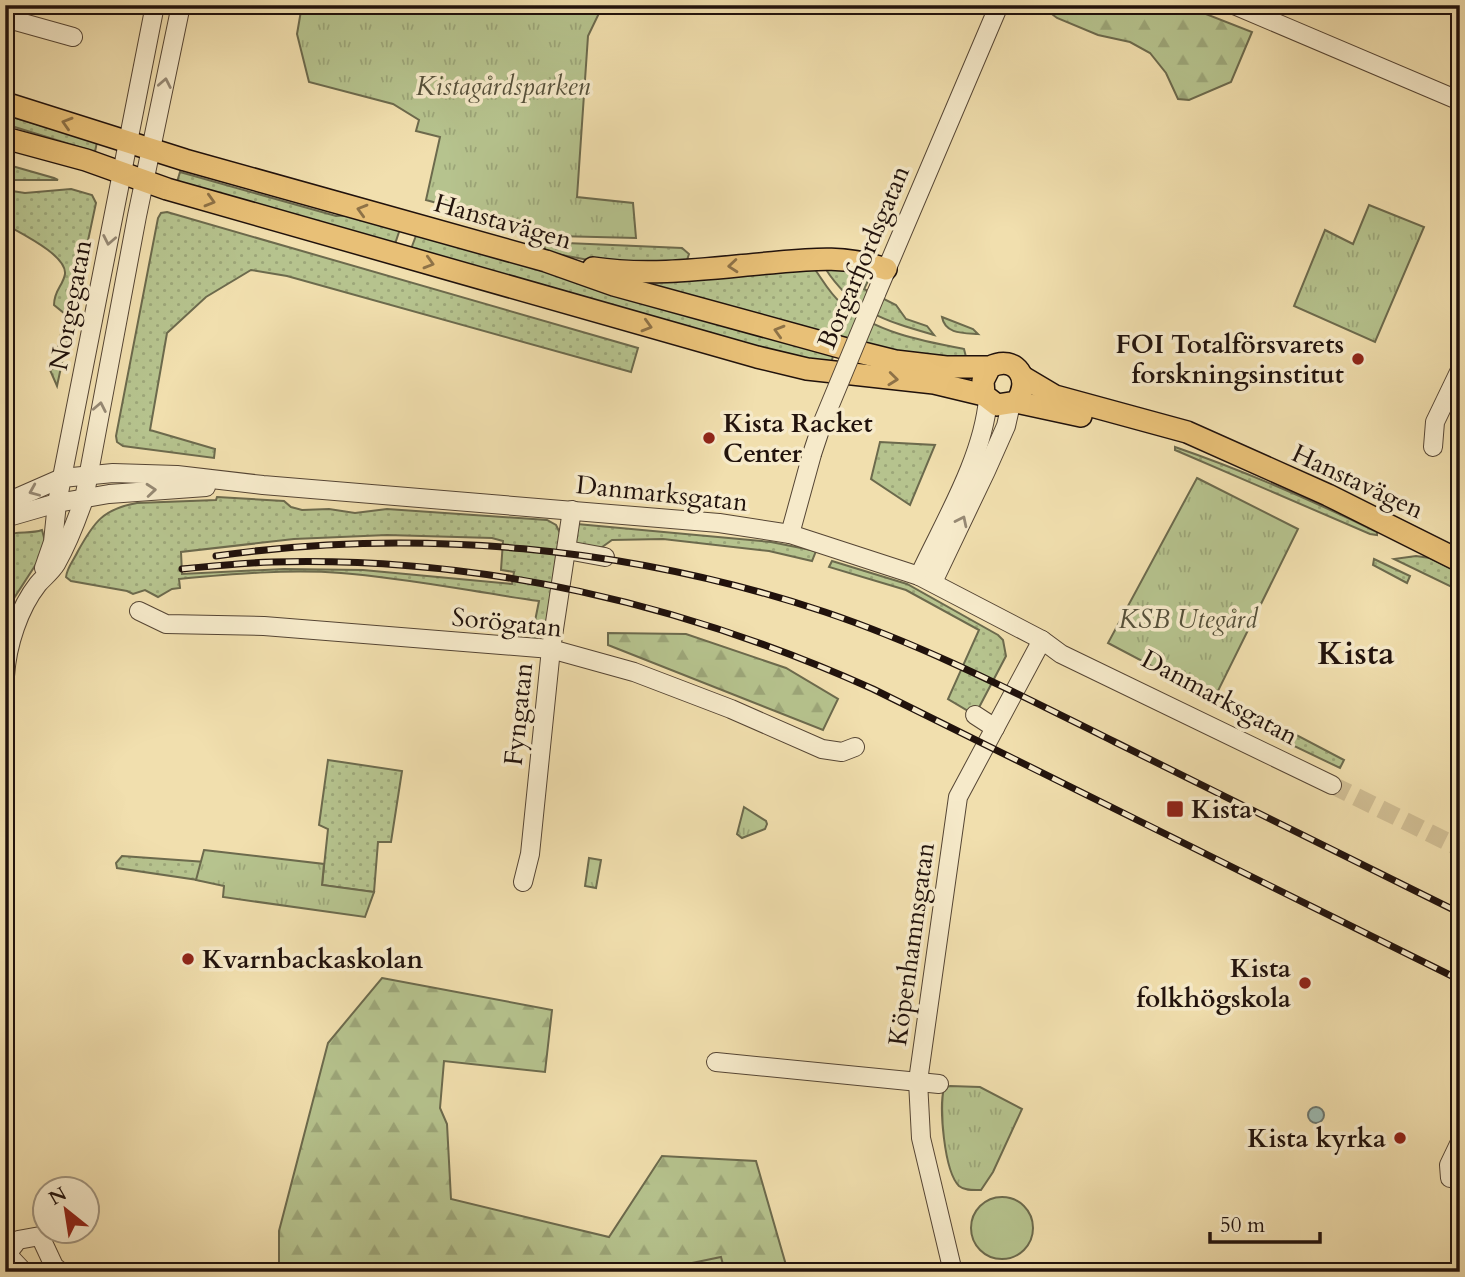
<svg xmlns="http://www.w3.org/2000/svg" width="1465" height="1277" font-family="Cardo,serif">
<style>
.grass{fill:url(#grass-dots);stroke:#6c6a4d;stroke-width:2;fill-rule:evenodd}
.forest{fill:url(#forest-firs);stroke:#6c6a4d;stroke-width:2}
.park{fill:url(#park-tufts);stroke:#6c6a4d;stroke-width:2}
.pitch{fill:#b6c38e;stroke:#6c6a4d;stroke-width:2}
.water{fill:#9cbbb3;stroke:#6b7770;stroke-width:2}
.lines{fill:none;stroke-linecap:round;stroke-linejoin:round}
.minor-tunnel{stroke:#d2c096;stroke-width:18;stroke-dasharray:18 9;stroke-linecap:butt}
.minor-casing{stroke:#554534;stroke-width:20}
.major-casing{stroke:#21120c;stroke-width:24}
.minor{stroke:#f6eaca;stroke-width:18}
.major{stroke:#e8c077;stroke-width:21}
.rail-casing{stroke:#21120c;stroke-width:7}
.rail{stroke:#f6eaca;stroke-width:4.5;stroke-dasharray:13;stroke-linecap:butt}
.minor-bridge-casing{stroke:#554534;stroke-width:20;stroke-linecap:butt}
.minor-bridge{stroke:#f6eaca;stroke-width:18}
.oneway{stroke:#968974}
.oneway2{stroke:#8e7247}
.poi-dot{fill:#8f2418;stroke:#f6eaca;stroke-width:2.5}
.labels{text-anchor:middle;stroke-width:7;stroke-linejoin:round;paint-order:stroke}
.park-label{font-size:26px;font-style:italic;fill:#55503a;stroke:#f6eaca}
.street-label{font-size:26px;fill:#21120c;stroke:#f6eaca}
.poi-label{font-size:26px;font-weight:bold;fill:#21120c;stroke:#f6eaca;text-anchor:end}
.district-label{font-size:33px;font-weight:bold;fill:#21120c;stroke:#f6eaca}
</style>
<defs>
<pattern id="grass-dots" width="8" height="8" patternUnits="userSpaceOnUse" patternTransform="scale(1.75)"><rect width="8" height="8" fill="#b6c38e"/><path d="M2 2h.1M6 6h.1" fill="none" stroke="#9ca679" stroke-width="1.8" stroke-linecap="round"/></pattern>
<pattern id="forest-firs" width="22" height="20" patternUnits="userSpaceOnUse" patternTransform="scale(1.75)"><rect width="22" height="20" fill="#b6c38e"/><path d="M5 1l3.5 6h-7zM16 11l3.5 6h-7z" fill="#9ca679"/></pattern>
<pattern id="park-tufts" width="24" height="20" patternUnits="userSpaceOnUse" patternTransform="scale(1.75)"><rect width="24" height="20" fill="#b6c38e"/><path d="M3 7l-1-3M5 7V3M7 7l1-3M15 17l-1-3M17 17v-4M19 17l1-3" fill="none" stroke="#9ca679"/></pattern>
</defs>
<rect width="100%" height="100%" fill="#f1dfae"/>
<filter id="stains"><feTurbulence type="fractalNoise" baseFrequency=".00286" numOctaves="4"/><feColorMatrix values="0 0 0 0 .2 0 0 0 0 .09 0 0 0 0 .02 0 0 0 .5 -.17"/></filter>
<radialGradient id="worn" r=".72"><stop offset=".6" stop-color="#630" stop-opacity="0"/><stop offset="1" stop-color="#630" stop-opacity=".3"/></radialGradient>
<g class="grass">
<path d="M5,115L97,142L95,152L5,124Z"/>
<path d="M5,164L54,178L58,180H5Z"/>
<path d="M180,172L336,216L354,215L400,229L395,244L177,182Z"/>
<path d="M71,189L92,195L96,203L57,386L50,370L54,368L65,314L54,305C54,290 63,286 65,274C67,255 20,233 5,224V190L25,193Z"/>
<path d="M167,212L638,348L631,372L287,276L251,270L206,297L167,333L150,430L215,449L214,458L123,446L117,442L116,436L158,218L161,213Z"/>
<path d="M417,233L834,352L831,364L779,355L411,249Z"/>
<path d="M543,242L682,248L689,254L687,260L615,265L546,252Z"/>
<path d="M814,268C822,279 830,294 841,303C874,332 922,341 964,349L966,357L889,353L629,280Z"/>
<path d="M825,268L853,270L869,279L864,289L896,305L906,319L927,326L934,335C886,321 853,312 825,268Z"/>
<path d="M942,317L973,329L978,334C963,333 945,334 942,317Z"/>
<path d="M880,442L935,445L910,505L871,479Z"/>
<path d="M1175,447C1245,471 1311,500 1377,532V535L1370,534L1175,450Z"/>
<path d="M217,497L284,501L291,507L302,510L329,509L355,513L387,509L547,520L556,525L560,533L544,638L531,641L539,601C473,592 408,578 341,573C288,569 233,574 179,579L180,588L172,589L158,597L145,590L133,594L127,591L71,581L66,577C67,567 74,560 78,551C94,522 103,509 137,503L216,500ZM387,535L492,538L503,541L501,570L514,572L512,584L363,570L284,569L182,574L181,552L294,539Z"/>
<path d="M577,524L771,542L816,551L812,561L769,551L663,539L612,540L598,550L574,544Z"/>
<path d="M42,530L46,545L40,558L5,612V535C19,531 31,534 42,530Z"/>
<path d="M1416,556L1430,558L1460,573V591L1394,559Z"/>
<path d="M1374,559L1410,576L1407,583L1373,565Z"/>
<path d="M832,561L907,584L998,635L1003,640L1006,656L975,715L948,699L979,630L906,590L829,567Z"/>
<path d="M1209,689L1344,760L1340,768L1230,715L1206,696Z"/>
<path d="M328,760L402,771L391,842H378L374,892L322,885L328,829L319,825Z"/>
<path d="M122,856L220,863L225,884L117,868L116,863Z"/>
</g>
<g class="forest">
<path d="M1040,5H1183L1252,32L1231,82L1189,100L1178,99L1166,73L1150,53L1130,42L1098,35L1057,18Z"/>
<path d="M608,633L686,634L786,668L838,699L823,730L608,645Z"/>
<path d="M382,978L552,1010L545,1072L444,1061L440,1108L447,1124L451,1199L609,1237L662,1156L756,1161L788,1272H279V1231L328,1043Z"/>
</g>
<g class="park">
<path d="M302,5H603L588,36L577,197L633,203L636,238L556,236L426,200L440,137L416,131L419,120L393,104L309,82L297,34Z"/>
<path d="M1369,205L1424,227L1375,342L1294,306L1325,230L1353,244Z"/>
<path d="M1197,478L1298,529L1214,699L1108,643Z"/>
<path d="M744,807L766,821L767,824L765,829L742,838L737,834Z"/>
<path d="M204,850L324,864L322,885L374,892L365,917L223,897L224,886L196,880Z"/>
<path d="M589,858L601,860L596,888L585,886Z"/>
<path d="M950,1086L980,1087L1022,1109L993,1172L981,1190C974,1190 965,1191 959,1186C944,1171 939,1107 944,1088Z"/>
<path d="M721,1257L725,1272H649Z"/>
</g>
<circle class="pitch" cx="1002" cy="1228" r="31"/>
<circle class="water" cx="1316" cy="1115" r="8"/>
<g class="lines">
<path class="minor-tunnel" d="M1332,785L1460,848"/>
<defs>
<g id="minor">
<path d="M1234,5L1460,101"/>
<path d="M5,18L73,37"/>
<path d="M876,294L999,5"/>
<path d="M1433,447L1435,422L1460,370"/>
<path d="M5,503L62,478L113,473L177,475L263,485L719,523L790,534L919,576L1042,640L1061,654L1332,785"/>
<path d="M5,518L57,503L109,494L206,487"/>
<path d="M790,534L812,454"/>
<path d="M567,550L605,557"/>
<path d="M44,568L53,542L57,503L155,5"/>
<path d="M919,576C944,522 983,458 988,399"/>
<path d="M933,582L986,471L1006,426L1011,404"/>
<path d="M139,611L166,624L264,626L551,649L634,672L731,709L822,749L842,752L855,747"/>
<path d="M5,676C7,645 19,608 38,584C44,577 51,572 56,564C68,543 76,522 84,499L137,216L181,5"/>
<path d="M975,715L995,728"/>
<path d="M523,882L530,854L551,649L572,510"/>
<path d="M716,1062L939,1084"/>
<path d="M1450,1178L1449,1165L1460,1142"/>
<path d="M24,1272L7,1254L18,1240L40,1236L54,1266L61,1272"/>
<path d="M953,1272L921,1138L918,1081L958,797L1042,640"/>
</g>
<g id="major">
<path d="M5,103L185,160L546,261L614,285L847,349L895,361L946,367H990C1016,354 1033,380 1016,402L997,405L984,395L983,381L990,367"/>
<path d="M5,138L86,160L167,189L757,357L807,369L934,383L984,395"/>
<path d="M593,268C651,277 712,268 769,263C813,259 843,255 886,269"/>
<path d="M1023,377L1055,396L1187,432L1328,495L1460,561"/>
<path d="M1016,402L1081,416"/>
</g>
</defs>
<use href="#minor" class="minor-casing"/>
<use href="#major" class="major-casing"/>
<use href="#minor" class="minor"/>
<use href="#major" class="major"/>
<defs>
<g id="rail">
<path d="M216,556C419,527 630,547 825,612C926,646 1020,695 1115,742C1230,799 1345,856 1460,913"/>
<path d="M182,569C212,566 242,563 272,562C480,556 684,604 873,689L1460,980"/>
</g>
</defs>
<use href="#rail" class="rail-casing"/>
<use href="#rail" class="rail"/>
<defs>
<path id="minor-bridge" d="M812,454L822,424L876,294"/>
</defs>
<use href="#minor-bridge" class="minor-bridge-casing"/>
<use href="#minor-bridge" class="minor-bridge"/>
</g>
<defs><path id="oneway-chevron" d="M-2-3.5L2.5 0L-2 3.5" fill="none" stroke-width="1.6" stroke-linecap="round" stroke-linejoin="round" transform="scale(1.75)"/></defs>
<g class="oneway">
<use href="#oneway-chevron" transform="translate(165 83) rotate(-79)"/>
<use href="#oneway-chevron" transform="translate(109 240) rotate(101)"/>
<use href="#oneway-chevron" transform="translate(100 407) rotate(-79)"/>
<use href="#oneway-chevron" transform="translate(151 490) rotate(-5)"/>
<use href="#oneway-chevron" transform="translate(34 491) rotate(157)"/>
<use href="#oneway-chevron" transform="translate(962 521) rotate(-64)"/>
</g>
<g class="oneway2">
<use href="#oneway-chevron" transform="translate(67 123) rotate(-163)"/>
<use href="#oneway-chevron" transform="translate(210 201) rotate(16)"/>
<use href="#oneway-chevron" transform="translate(362 210) rotate(-164)"/>
<use href="#oneway-chevron" transform="translate(429 263) rotate(16)"/>
<use href="#oneway-chevron" transform="translate(733 266) rotate(175)"/>
<use href="#oneway-chevron" transform="translate(647 326) rotate(16)"/>
<use href="#oneway-chevron" transform="translate(779 331) rotate(-164)"/>
<use href="#oneway-chevron" transform="translate(893 379) rotate(6)"/>
</g>
<g class="poi-dot">
<circle cx="1358" cy="359" r="7"/>
<circle cx="709" cy="438" r="7"/>
<rect x="1166" y="800" width="18" height="18" rx="3.5"/>
<circle cx="188" cy="959" r="7"/>
<circle cx="1305" cy="983" r="7"/>
<circle cx="1400" cy="1138" r="7"/>
</g>
<g class="labels">
<g class="park-label">
<text x="503" y="95">Kistagårdsparken</text>
<text x="1188" y="628">KSB Utegård</text>
</g>
<g class="street-label">
<text transform="translate(503 221) rotate(16)" y="9">Hanstavägen</text>
<text transform="translate(863 257) rotate(-67)" y="9">Borgarfjordsgatan</text>
<text transform="translate(70 305) rotate(-79)" y="9">Norgegatan</text>
<text transform="translate(1358 481) rotate(25)" y="9">Hanstavägen</text>
<text transform="translate(662 493) rotate(6)" y="9">Danmarksgatan</text>
<text transform="translate(507 622) rotate(6)" y="9">Sorögatan</text>
<text transform="translate(1220 697) rotate(28)" y="9">Danmarksgatan</text>
<text transform="translate(518 714) rotate(-84)" y="9">Fyngatan</text>
<text transform="translate(911 944) rotate(-82)" y="9">Köpenhamnsgatan</text>
</g>
<g class="poi-label">
<text x="1344" y="353">FOI Totalförsvarets<tspan x="1344" dy="30">forskningsinstitut</tspan></text>
<text x="723" y="432" text-anchor="start">Kista Racket<tspan x="723" dy="30">Center</tspan></text>
<text x="1191" y="818" text-anchor="start">Kista</text>
<text x="202" y="968" text-anchor="start">Kvarnbackaskolan</text>
<text x="1291" y="977">Kista<tspan x="1291" dy="30">folkhögskola</tspan></text>
<text x="1386" y="1147">Kista kyrka</text>
</g>
<g class="district-label">
<text x="1356" y="664">Kista</text>
</g>
</g>
<rect width="1465" height="1277" fill="none" stroke="#f1dfae" stroke-width="28"/>
<rect x="7" y="7" width="1451" height="1263" fill="none" stroke="#21120c" stroke-width="3.5"/>
<rect x="14" y="14" width="1437" height="1249" fill="none" stroke="#21120c" stroke-width="2"/>
<g transform="translate(66 1210) rotate(330)"><circle r="33" fill="#f6eaca" stroke="#a1947e" stroke-width="2"/>
<path d="M0-5L12 26L0 18L-12 26Z" fill="#8f2418"/>
<text y="-10" font-size="19" font-weight="bold" text-anchor="middle" fill="#21120c">N</text>
</g>
<path d="M1210 1232v10h110v-10" fill="none" stroke="#21120c" stroke-width="3.5"/>
<text x="1220" y="1232" font-size="21" fill="#21120c" stroke="#f6eaca" stroke-width="5" paint-order="stroke">50 m</text>
<rect width="100%" height="100%" filter="url(#stains)"/>
<rect width="100%" height="100%" fill="url(#worn)"/>
</svg>
